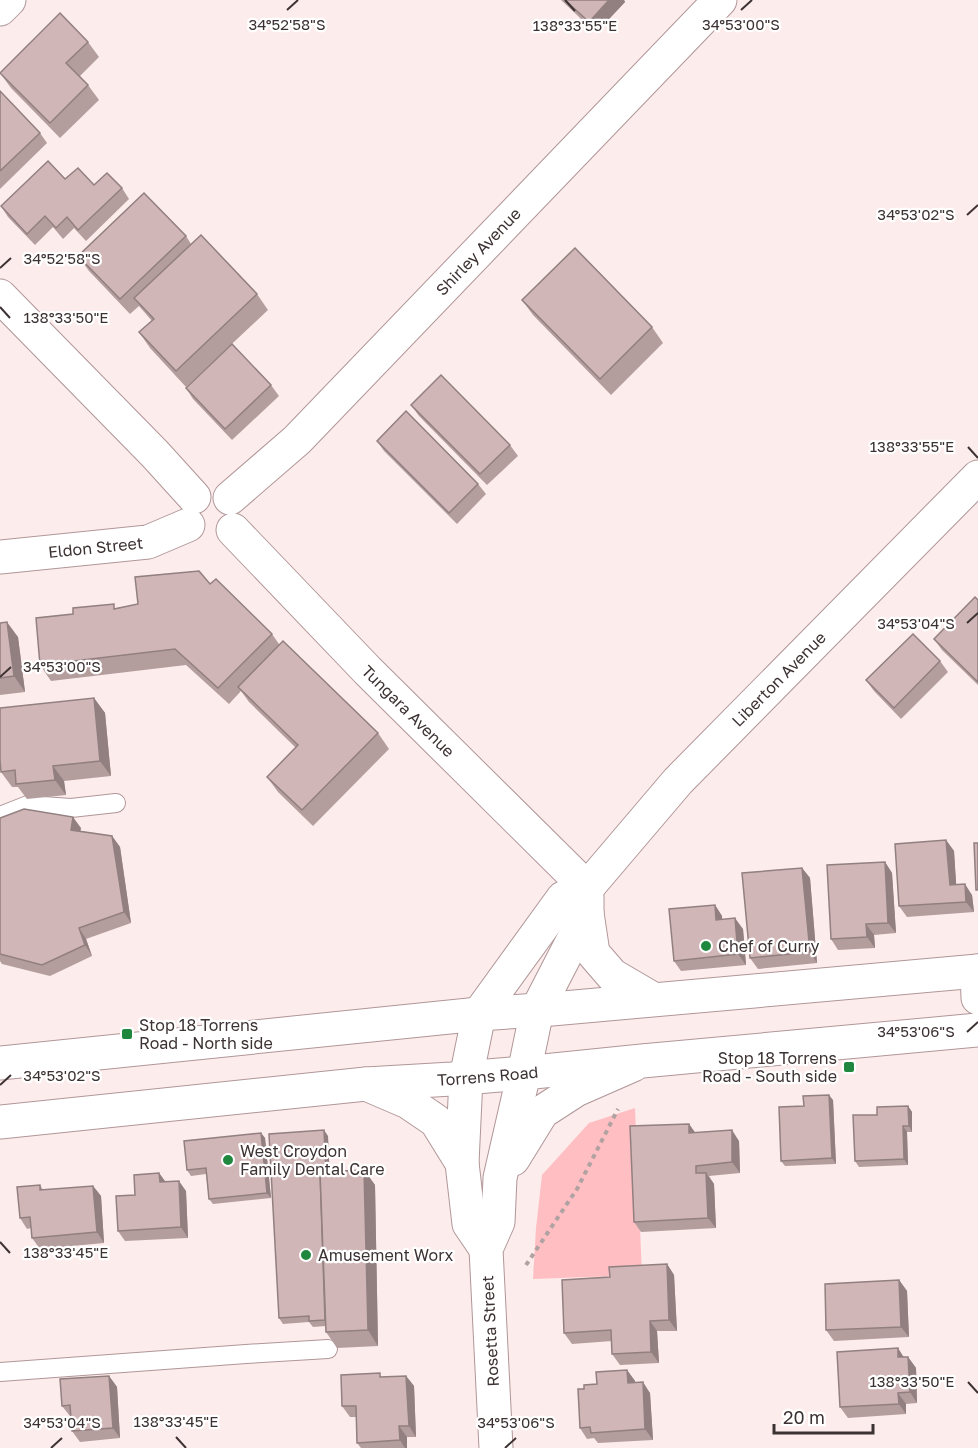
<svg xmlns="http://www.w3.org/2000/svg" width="978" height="1448" font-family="'Golos Text',sans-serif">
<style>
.green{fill:#ffbec2}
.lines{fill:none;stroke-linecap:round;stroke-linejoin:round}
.service-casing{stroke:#b09698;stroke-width:20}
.minor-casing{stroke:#b09698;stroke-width:35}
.tertiary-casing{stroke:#b09698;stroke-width:35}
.secondary-casing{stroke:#b09698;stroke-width:35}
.path{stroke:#b0a2a2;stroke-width:4;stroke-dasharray:4.5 4.5;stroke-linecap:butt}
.service{stroke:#fff;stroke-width:18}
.minor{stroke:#fff;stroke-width:33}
.tertiary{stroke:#fff;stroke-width:33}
.secondary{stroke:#fff;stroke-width:33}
.wall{fill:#b49d9d}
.shaded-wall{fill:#927f80}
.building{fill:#d1b6b7;stroke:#927f80;stroke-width:1.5}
.ticks{fill:none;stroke:#3d3233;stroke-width:2}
.poi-dot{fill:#20883e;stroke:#fff;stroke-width:2}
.labels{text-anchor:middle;stroke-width:4.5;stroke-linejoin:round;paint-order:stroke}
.street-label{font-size:16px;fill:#3d3233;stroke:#fff}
.poi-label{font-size:16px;fill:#3d3233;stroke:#fff;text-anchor:start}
.ticks-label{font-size:15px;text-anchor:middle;fill:#3d3233;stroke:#fff;stroke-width:4.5;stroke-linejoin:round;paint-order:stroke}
</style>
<rect width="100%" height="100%" fill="#fdecec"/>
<path class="green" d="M635,1108L642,1275L533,1279L536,1228L542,1175L589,1123Z"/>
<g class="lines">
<defs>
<g id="service">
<path d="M0,816L28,805L71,808L116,803"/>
<path d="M0,1372L246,1354L328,1349"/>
</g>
<g id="minor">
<path d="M0,9L9,0"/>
<path d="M0,296L155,454L194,497"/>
<path id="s1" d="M230,498L297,440L720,0"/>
<path id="s2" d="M233,530L368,671L587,888"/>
<path id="s3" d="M0,557L148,542L188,525"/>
<path d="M977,971L978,998"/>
<path d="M537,1010L587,913V896"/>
<path id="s4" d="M479,1014L563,898L587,888L678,781L978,477"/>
</g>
<g id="tertiary">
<path d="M466,1078L462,1163L469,1224L486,1249"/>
<path d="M366,1084L408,1102L436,1121L462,1163"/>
<path d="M513,1159L542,1112L576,1090L633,1065"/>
<path d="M496,1448L486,1249L498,1222L500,1178L524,1073"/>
</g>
<g id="secondary">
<path d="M587,913L593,953L612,975L653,999"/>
<path d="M0,1063L479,1014L552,1009L978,971"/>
<path d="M524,1073L537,1010"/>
<path d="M466,1078L479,1014"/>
<path id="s5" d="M0,1122L366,1084L452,1079L524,1073L642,1061L978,1030"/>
</g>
</defs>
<use href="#service" class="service-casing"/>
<use href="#minor" class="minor-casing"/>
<use href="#tertiary" class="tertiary-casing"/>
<use href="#secondary" class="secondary-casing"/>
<path class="path" d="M526,1265L577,1189L618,1109"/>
<use href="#service" class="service"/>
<use href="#minor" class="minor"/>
<use href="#tertiary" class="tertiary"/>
<use href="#secondary" class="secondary"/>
</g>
<g class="wall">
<path d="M561,0H624L625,2L596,33Z"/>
<path d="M88,42L99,57L80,76L88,85L99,100L60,138L11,88L0,73Z"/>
<path d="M0,91L40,133L47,143L0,189Z"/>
<path d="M65,179L94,185L122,188L129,199L86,241L74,228L63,239L53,227L35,245L8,217L1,206Z"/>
<path d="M186,236L191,244L257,294L268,310L186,387L150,348L139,332L152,321L139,306L130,314L89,271L78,256Z"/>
<path d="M522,300L652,327L663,343L611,395L533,315Z"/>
<path d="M271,385L279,396L232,440L193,399L186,388Z"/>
<path d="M411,405L510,445L518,456L487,485L419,416Z"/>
<path d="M377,441L478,484L486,494L457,524L384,451Z"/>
<path d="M210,584L272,634L279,644L378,733L389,749L313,826L278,792L267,777L296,748L249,702L241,691L229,704L186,665L51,681L40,665L73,614L117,608L138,604Z"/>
<path d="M978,600V685L942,650L934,639Z"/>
<path d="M0,623L18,637L25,692L0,695Z"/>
<path d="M940,661L948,672L901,719L874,691L866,680Z"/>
<path d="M94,698L105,713L111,776L64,781L66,795L27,799L18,787H12L1,772Z"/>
<path d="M0,818L81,828L80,831L112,836L120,847L131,923L86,939L92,956L50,976L2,964L0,961Z"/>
<path d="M946,840L954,851L956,885L972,895L974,912L907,917L899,906Z"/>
<path d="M885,862L892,873L896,933L874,935L875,948L838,950L831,939Z"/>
<path d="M802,868L810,878L817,963L758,969L750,958Z"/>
<path d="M715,905L722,916V919L743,929L746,965L681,971L674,961Z"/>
<path d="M833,1100L836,1164L785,1166L781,1161L804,1106Z"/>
<path d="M908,1106L912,1112V1132H907L908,1165L859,1167L855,1161L877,1115Z"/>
<path d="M689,1124L695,1133L739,1141L740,1173L709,1176L714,1184L716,1228L641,1232L634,1222Z"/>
<path d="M261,1133L265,1138L271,1198L213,1204L209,1199L206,1174L191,1176L187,1170Z"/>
<path d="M328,1136L329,1172L364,1170L375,1185L378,1346L337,1348L326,1332V1326L313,1327L309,1322L283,1324L279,1318Z"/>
<path d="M159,1173L165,1181L186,1191L188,1238L125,1241L118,1231L135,1195Z"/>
<path d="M40,1185L43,1190L93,1186L101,1196L104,1243L40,1249L32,1238L31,1228L27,1229L20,1218Z"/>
<path d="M667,1264L674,1275L677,1331H657L659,1363L620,1365L612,1354V1341L572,1344L564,1333L610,1277Z"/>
<path d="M899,1280L907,1291L909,1337L834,1341L826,1330Z"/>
<path d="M904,1357H908L916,1368L917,1403L906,1404V1414L848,1418L840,1407Z"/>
<path d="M627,1370L635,1381V1383L650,1393L653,1440L598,1443L594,1438L587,1439L580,1428L584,1389Z"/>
<path d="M109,1376L117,1387L120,1438L80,1442L72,1431L71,1416H70L62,1406Z"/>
<path d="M406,1376L414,1386L416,1437H407V1448H361L357,1443L356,1417H350L342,1406L382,1377Z"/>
</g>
<g class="shaded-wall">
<path d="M609,0H624L625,2L596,33L589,22Z"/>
<path d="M7,622L18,637L25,692L14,676Z"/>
<path d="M94,698L105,713L111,776L100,761Z"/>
<path d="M53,766L64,781L66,795L55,780Z"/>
<path d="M73,817L81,828L78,841L71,830Z"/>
<path d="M112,836L120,847L131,923L124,912Z"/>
<path d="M946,840L954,851L957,896L950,885Z"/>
<path d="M885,862L892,873L896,933L888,923Z"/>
<path d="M802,868L810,878L817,963L810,952Z"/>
<path d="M965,884L972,895L974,912L966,902Z"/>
<path d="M715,905L722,916L723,931L716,920Z"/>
<path d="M735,918L743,929L746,965L738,954Z"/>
<path d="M866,924L874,935L875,948L867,937Z"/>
<path d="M79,928L86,939L92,956L85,945Z"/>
<path d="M829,1095L833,1100L836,1164L832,1158Z"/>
<path d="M908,1106L912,1112V1132L909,1126Z"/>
<path d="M689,1124L697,1135L689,1133Z"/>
<path d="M903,1126L907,1132L908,1165L904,1159Z"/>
<path d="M324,1130L328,1136L336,1325L332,1319Z"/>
<path d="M732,1130L739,1141L740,1173L732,1162Z"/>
<path d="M261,1133L265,1138L271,1198L267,1193Z"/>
<path d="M364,1170L375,1185L378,1346L368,1330Z"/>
<path d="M159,1173L167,1184L160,1182Z"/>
<path d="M706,1173L714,1184L716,1228L708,1218Z"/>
<path d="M179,1181L186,1191L188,1238L181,1227Z"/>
<path d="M93,1186L101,1196L104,1243L97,1232Z"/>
<path d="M667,1264L674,1275L677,1331L669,1320Z"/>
<path d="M899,1280L907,1291L909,1337L901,1327Z"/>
<path d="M650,1321L657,1331L659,1363L651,1352Z"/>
<path d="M898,1348L905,1359L898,1357Z"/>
<path d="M908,1357L916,1368L917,1403L910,1392Z"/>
<path d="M627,1370L635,1381L636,1394L628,1383Z"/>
<path d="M109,1376L117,1387L120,1438L113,1428Z"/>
<path d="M406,1376L414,1386L416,1437L409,1426Z"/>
<path d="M643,1382L650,1393L653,1440L645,1429Z"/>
<path d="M898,1393L906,1404V1414L899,1404Z"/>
<path d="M399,1426L407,1437V1448H405L400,1440Z"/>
</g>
<g class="building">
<path d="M565,0H609L589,22Z"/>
<path d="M60,13L88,42L66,63L88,85L50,123L0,73Z"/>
<path d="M0,91L40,133L0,171Z"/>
<path d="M48,161L65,179L78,168L94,185L107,173L122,188L78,230L67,217L56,228L45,216L27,234L1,206Z"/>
<path d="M144,193L186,236L120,299L78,256Z"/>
<path d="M201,235L257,294L176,371L139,332L154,319L134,298Z"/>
<path d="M575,248L652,327L600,379L522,300Z"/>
<path d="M232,344L271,385L225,429L186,388Z"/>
<path d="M441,375L510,445L480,474L411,405Z"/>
<path d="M406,411L478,484L449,513L377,441Z"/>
<path d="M199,571L210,584L216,579L272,634L218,688L175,649L40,665L36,618L73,614V608L114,604V609L138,604L135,577Z"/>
<path d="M975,597L978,600V682L934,639Z"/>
<path d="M7,622L14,676L0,678V623Z"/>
<path d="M913,634L940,661L894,708L866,680Z"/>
<path d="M283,641L378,733L302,810L267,777L298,745L238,687Z"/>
<path d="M94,698L100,761L53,766L55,780L16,784L15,770L1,772L0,760V708Z"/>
<path d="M24,809L73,817L71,830L112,836L124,912L79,928L85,945L42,965L0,954V818Z"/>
<path d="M946,840L950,885L965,884L966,902L899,906L895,844Z"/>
<path d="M974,843H978V890H976Z"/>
<path d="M885,862L888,923L866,924L867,937L831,939L827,865Z"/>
<path d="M802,868L810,952L750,958L742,873Z"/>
<path d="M715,905L716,920L735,918L738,954L674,961L669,909Z"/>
<path d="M829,1095L832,1158L781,1161L779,1107L804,1106L803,1096Z"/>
<path d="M908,1106L909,1126H903L904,1159L855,1161L853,1115H877V1107Z"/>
<path d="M689,1124V1133L732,1130V1162L696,1166V1173H706L708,1218L634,1222L630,1126Z"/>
<path d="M324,1130L326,1172H320L325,1320L309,1321V1316L279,1318L269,1134Z"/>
<path d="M261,1133L267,1193L209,1199L206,1168L187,1170L184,1141Z"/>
<path d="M364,1170L368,1330L326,1332L320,1172Z"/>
<path d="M159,1173L160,1182L179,1181L181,1227L118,1231L116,1196L135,1195L134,1175Z"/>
<path d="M40,1185V1190L93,1186L97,1232L32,1238L30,1217L20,1218L17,1187Z"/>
<path d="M667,1264L669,1320L650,1321L651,1352L612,1354L611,1330L564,1333L562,1280L610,1277L609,1267Z"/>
<path d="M899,1280L901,1327L826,1330L825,1284Z"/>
<path d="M898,1348V1357H908L910,1392L898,1393L899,1404L840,1407L837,1352Z"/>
<path d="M627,1370L628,1383L643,1382L645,1429L591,1433L590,1427L580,1428L578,1389H584V1385L597,1384L596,1372Z"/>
<path d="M380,1373V1377L406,1376L409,1426H399L400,1440L357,1443L356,1406H342L341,1375Z"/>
<path d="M109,1376L113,1428L72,1431L70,1405L62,1406L60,1379Z"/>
</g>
<path class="ticks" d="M565,0L575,11M287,10L298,0M741,10L752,0M967,215L978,205M0,268L11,258M0,307L10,318M968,447L978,458M967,623L978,613M0,677L11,667M967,1032L978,1022M0,1085L11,1075M0,1242L10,1253M968,1382L978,1393M176,1437L186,1448M51,1448L62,1438M505,1448L516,1438"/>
<g class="poi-dot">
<circle cx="706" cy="946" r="6"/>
<rect x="121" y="1028" width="12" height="12" rx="3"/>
<rect x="843" y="1061" width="12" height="12" rx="3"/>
<circle cx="228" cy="1160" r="6"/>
<circle cx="306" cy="1255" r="6"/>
</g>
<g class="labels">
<g class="street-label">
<text dy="6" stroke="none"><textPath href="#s1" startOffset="350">Shirley Avenue</textPath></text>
<text dy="6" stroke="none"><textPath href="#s3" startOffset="96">Eldon Street</textPath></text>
<text dy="6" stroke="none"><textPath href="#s4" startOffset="453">Liberton Avenue</textPath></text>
<text dy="6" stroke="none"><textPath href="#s2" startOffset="252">Tungara Avenue</textPath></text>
<text dy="6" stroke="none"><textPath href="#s5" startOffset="490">Torrens Road</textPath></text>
<text transform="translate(490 1331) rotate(-93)" y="6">Rosetta Street</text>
</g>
<g class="poi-label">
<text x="718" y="952">Chef of Curry</text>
<text x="139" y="1031">Stop 18 Torrens<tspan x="139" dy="18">Road - North side</tspan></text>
<text x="837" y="1064" text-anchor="end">Stop 18 Torrens<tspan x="837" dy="18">Road - South side</tspan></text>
<text x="240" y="1157">West Croydon<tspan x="240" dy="18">Family Dental Care</tspan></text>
<text x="318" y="1261">Amusement Worx</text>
</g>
</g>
<g class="ticks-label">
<text x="287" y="30">34°52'58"S</text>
<text x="741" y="30">34°53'00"S</text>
<text x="575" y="31">138°33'55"E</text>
<text x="916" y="220">34°53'02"S</text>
<text x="62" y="264">34°52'58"S</text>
<text x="66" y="323">138°33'50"E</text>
<text x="912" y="452">138°33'55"E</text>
<text x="916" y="629">34°53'04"S</text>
<text x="62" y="672">34°53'00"S</text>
<text x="916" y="1037">34°53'06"S</text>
<text x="62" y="1081">34°53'02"S</text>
<text x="66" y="1258">138°33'45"E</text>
<text x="912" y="1387">138°33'50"E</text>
<text x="176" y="1427">138°33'45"E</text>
<text x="62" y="1428">34°53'04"S</text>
<text x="516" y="1428">34°53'06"S</text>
</g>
<path d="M774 1424v9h99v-9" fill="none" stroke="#3d3233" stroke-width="3"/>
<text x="783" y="1424" font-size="18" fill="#3d3233" stroke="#ffffff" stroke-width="4.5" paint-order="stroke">20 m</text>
</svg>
